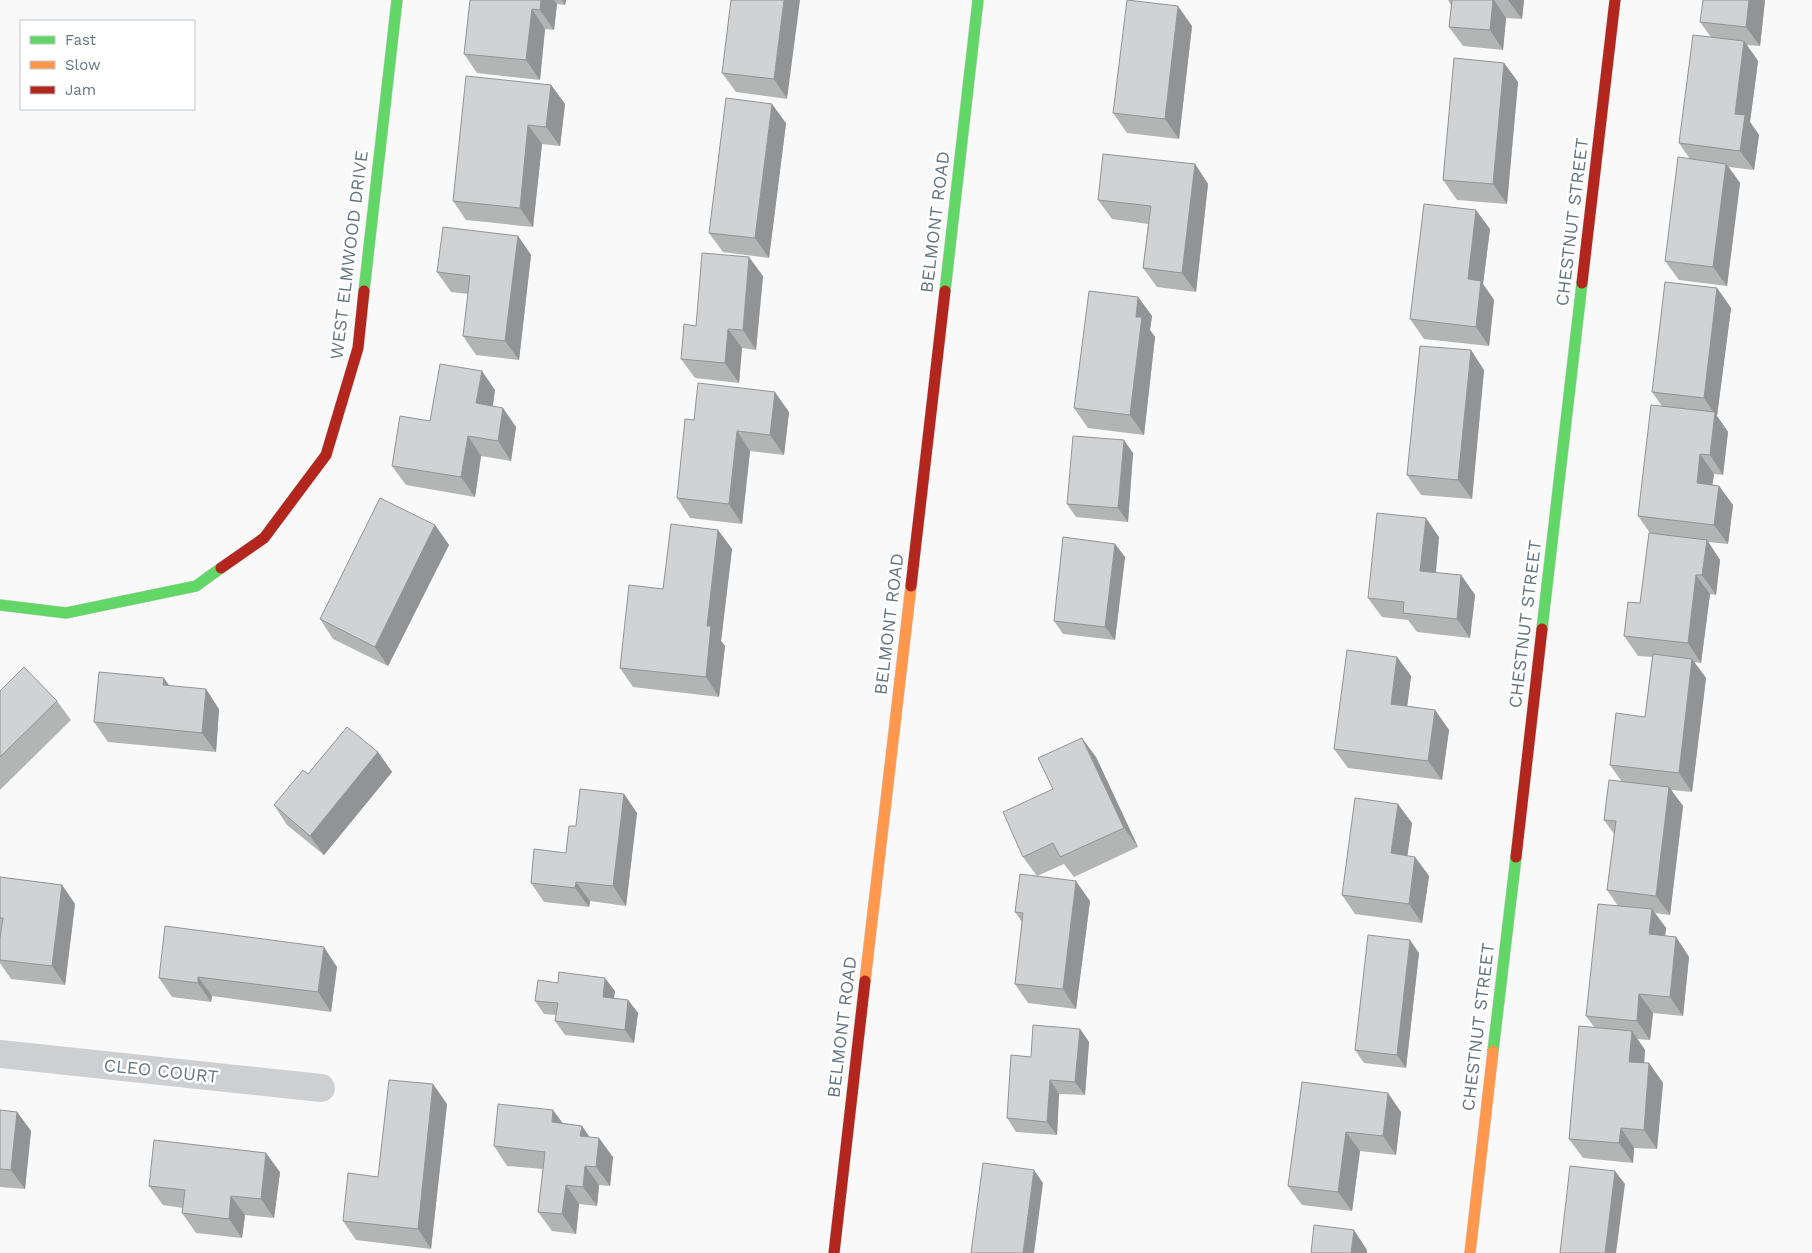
<svg xmlns="http://www.w3.org/2000/svg" width="1812" height="1253" font-family="'Work Sans',sans-serif">
<style>
.lines{fill:none;stroke-linecap:round;stroke-linejoin:round}
.fast-casing{stroke:#d5d6d7;stroke-width:12}
.slow-casing{stroke:#d5d6d7;stroke-width:12}
.jam-casing{stroke:#d5d6d7;stroke-width:12}
.street{stroke:#cecfd0;stroke-width:28}
.fast{stroke:#63d668;stroke-width:11}
.slow{stroke:#ff974d;stroke-width:11}
.jam{stroke:#b3261e;stroke-width:11}
.wall{fill:#b3b5b5}
.shaded-wall{fill:#929394}
.building{fill:#d0d2d3;stroke:#929394}
.labels{text-anchor:middle;stroke-width:5;stroke-linejoin:round;paint-order:stroke}
.street-label{font-size:18px;fill:#657683;stroke:#fff}
</style>
<rect width="100%" height="100%" fill="#f9f9f9"/>
<g class="lines">
<defs>
<g id="fast">
<path d="M364,291L397,0"/>
<path d="M945,291L978,0"/>
<path d="M0,605L66,613L196,586L221,568"/>
<path d="M1542,629L1582,283"/>
<path d="M1493,1051L1516,857"/>
</g>
<g id="slow">
<path d="M865,981L911,586"/>
<path d="M1470,1253L1493,1051"/>
</g>
<g id="jam">
<path d="M1582,283L1615,0"/>
<path d="M221,568L264,538L326,455L358,348L364,291"/>
<path d="M911,586L945,291"/>
<path d="M1516,857L1542,629"/>
<path d="M834,1253L865,981"/>
</g>
</defs>
<use href="#fast" class="fast-casing"/>
<use href="#slow" class="slow-casing"/>
<use href="#jam" class="jam-casing"/>
<path class="street" d="M0,1054L321,1088"/>
<use href="#fast" class="fast"/>
<use href="#slow" class="slow"/>
<use href="#jam" class="jam"/>
</g>
<g class="wall">
<path d="M470,0H566L565,5L557,4L554,30L545,29L540,80L477,73L464,54Z"/>
<path d="M731,0L787,99L736,92L722,73Z"/>
<path d="M1448,0H1524L1522,19L1506,18L1503,50L1463,46L1449,27L1451,5Z"/>
<path d="M1765,0L1760,46L1747,45L1758,61L1750,122L1759,135L1754,170L1729,167L1740,183L1727,286L1679,280L1665,261L1690,159L1679,143L1711,37L1700,22Z"/>
<path d="M1192,26L1179,139L1127,133L1113,113Z"/>
<path d="M1504,63L1518,82L1507,204L1457,200L1443,180Z"/>
<path d="M551,85L565,104L560,146L542,144L533,227L466,220L453,201Z"/>
<path d="M786,123L769,258L723,252L709,233Z"/>
<path d="M1195,164L1208,184L1196,292L1157,287L1143,268L1148,224L1112,219L1098,200Z"/>
<path d="M1490,229L1483,284L1494,300L1489,346L1424,339L1410,319Z"/>
<path d="M518,236L531,255L519,360L476,355L463,336L468,294L451,292L437,272Z"/>
<path d="M763,276L756,350L742,348L739,383L695,378L681,359L696,326Z"/>
<path d="M1717,288L1731,308L1717,416L1728,432L1723,475L1714,474L1712,485L1719,486L1733,505L1728,544L1708,542L1720,560L1716,595L1710,594L1701,663L1694,662L1706,678L1692,792L1671,790L1683,806L1670,915L1655,913L1666,928L1665,936L1676,937L1689,957L1683,1016L1653,1013L1650,1040L1637,1039L1645,1050L1644,1063H1649L1663,1083L1657,1149L1634,1148L1633,1163L1583,1158L1569,1139L1595,1028L1586,1016L1618,906L1607,890L1614,834L1604,820L1622,782L1610,765L1645,717L1652,657L1638,656L1624,636L1640,603L1650,533L1638,516L1662,406L1652,392Z"/>
<path d="M1138,297L1152,316L1150,330L1155,337L1144,435L1088,428L1074,408Z"/>
<path d="M1484,370L1472,499L1421,495L1407,475Z"/>
<path d="M495,390L493,406L516,427L511,461L481,456L475,497L406,485L392,466L430,421Z"/>
<path d="M789,412L784,455L750,451L742,524L690,518L677,498L694,420Z"/>
<path d="M1133,453L1128,522L1076,517L1067,504Z"/>
<path d="M435,525L449,545L388,666L333,639L320,619Z"/>
<path d="M718,530L732,549L721,641L725,646L719,697L633,687L620,668L663,589Z"/>
<path d="M1439,537L1436,573L1461,575L1475,595L1470,638L1417,632L1408,620L1382,617L1368,598Z"/>
<path d="M1115,544L1125,557L1115,640L1063,634L1054,621Z"/>
<path d="M1397,657L1411,676L1407,706L1435,710L1449,730L1442,780L1348,768L1334,749Z"/>
<path d="M0,691L57,701L71,720L0,790Z"/>
<path d="M219,709L216,752L108,742L94,722Z"/>
<path d="M378,752L392,772L324,855L287,825L274,805L308,774Z"/>
<path d="M1096,757L1138,847L1074,877L1064,864L1037,876L1023,857L1053,789Z"/>
<path d="M624,794L637,813L626,906L590,901L589,907L544,902L531,883L566,853Z"/>
<path d="M1412,823L1407,856L1415,857L1429,876L1422,923L1355,914L1342,895Z"/>
<path d="M0,877L62,885L75,904L65,985L11,979L0,963Z"/>
<path d="M1090,901L1076,1009L1028,1003L1015,984L1022,922L1015,912Z"/>
<path d="M1419,953L1406,1068L1364,1063L1355,1050Z"/>
<path d="M337,967L331,1012L212,996L211,1002L172,997L159,978Z"/>
<path d="M615,991L614,998L628,1000L638,1013L634,1043L565,1035L555,1021L556,1015L544,1014L535,1001Z"/>
<path d="M1080,1029L1089,1042L1085,1095L1059,1094L1057,1135L1016,1132L1007,1118L1031,1057Z"/>
<path d="M1302,1082L1401,1112L1396,1155L1360,1151L1352,1211L1302,1205L1288,1186Z"/>
<path d="M447,1104L431,1249L356,1240L343,1221Z"/>
<path d="M0,1110L17,1112L31,1131L25,1189L0,1187Z"/>
<path d="M563,1123L582,1126L589,1137L613,1157L610,1186L599,1185L597,1206L579,1204L576,1234L552,1231L538,1212L543,1169L507,1166L494,1146Z"/>
<path d="M280,1172L274,1218L245,1215L242,1238L196,1233L182,1213L183,1208L163,1205L149,1186Z"/>
</g>
<g class="shaded-wall">
<path d="M541,0H554L557,4L554,30L540,10Z"/>
<path d="M562,0H566L565,5Z"/>
<path d="M784,0H800L787,99L774,79Z"/>
<path d="M1493,0H1494L1506,18L1503,50L1490,30Z"/>
<path d="M1508,0H1524L1522,19Z"/>
<path d="M1749,0H1765L1760,46L1746,27Z"/>
<path d="M1178,6L1192,26L1179,139L1165,119Z"/>
<path d="M532,9L545,29L540,80L526,60Z"/>
<path d="M1744,41L1758,61L1750,122L1759,135L1754,170L1740,151L1735,114Z"/>
<path d="M1504,63L1518,82L1507,204L1493,184Z"/>
<path d="M551,85L565,104L560,146L546,127Z"/>
<path d="M772,104L786,123L769,258L755,238Z"/>
<path d="M528,125L542,144L533,227L520,208Z"/>
<path d="M1195,164L1208,184L1196,292L1182,273Z"/>
<path d="M1726,164L1740,183L1727,286L1713,267Z"/>
<path d="M1476,210L1490,229L1483,284L1494,300L1489,346L1476,327L1468,279Z"/>
<path d="M518,236L531,255L519,360L505,341Z"/>
<path d="M749,257L763,276L756,350L743,330Z"/>
<path d="M1717,288L1731,308L1717,416L1728,432L1723,475L1710,455L1715,414L1704,398Z"/>
<path d="M1138,297L1152,316L1150,330L1155,337L1144,435L1130,415L1136,317Z"/>
<path d="M728,329L742,348L739,383L725,363Z"/>
<path d="M1471,350L1484,370L1472,499L1458,480Z"/>
<path d="M482,371L495,390L490,423L476,403Z"/>
<path d="M775,392L789,412L784,455L770,435Z"/>
<path d="M503,408L516,427L511,461L498,441Z"/>
<path d="M737,431L750,451L742,524L729,504Z"/>
<path d="M468,436L481,456L475,497L461,477Z"/>
<path d="M1124,440L1133,453L1128,522L1118,508Z"/>
<path d="M1700,454L1714,474L1710,502L1697,483Z"/>
<path d="M1719,486L1733,505L1728,544L1714,525Z"/>
<path d="M1426,518L1439,537L1434,590L1420,571Z"/>
<path d="M435,525L449,545L388,666L375,647Z"/>
<path d="M718,530L732,549L721,641L725,646L719,697L706,677L707,626Z"/>
<path d="M1707,540L1720,560L1716,595L1702,575Z"/>
<path d="M1115,544L1125,557L1115,640L1105,627Z"/>
<path d="M1461,575L1475,595L1470,638L1457,619Z"/>
<path d="M1696,575L1710,594L1701,663L1688,643Z"/>
<path d="M1397,657L1411,676L1405,724L1391,704Z"/>
<path d="M1692,659L1706,678L1692,792L1679,773Z"/>
<path d="M164,678L177,697L163,685Z"/>
<path d="M206,689L219,709L216,752L202,733Z"/>
<path d="M1435,710L1449,730L1442,780L1428,761Z"/>
<path d="M1082,738L1096,757L1138,847L1124,828Z"/>
<path d="M378,752L392,772L324,855L310,836Z"/>
<path d="M1669,787L1683,806L1670,915L1656,896Z"/>
<path d="M624,794L637,813L626,906L613,886Z"/>
<path d="M1398,804L1412,823L1405,873L1391,853Z"/>
<path d="M1415,857L1429,876L1422,923L1409,904Z"/>
<path d="M1076,881L1090,901L1076,1009L1063,989Z"/>
<path d="M576,882L590,901L589,907L575,888Z"/>
<path d="M62,885L75,904L65,985L52,966Z"/>
<path d="M1652,909L1666,928L1663,954L1649,934Z"/>
<path d="M1676,937L1689,957L1683,1016L1670,997Z"/>
<path d="M1410,940L1419,953L1406,1068L1397,1055Z"/>
<path d="M324,947L337,967L331,1012L318,992Z"/>
<path d="M198,977L212,996L211,1002L198,983Z"/>
<path d="M605,978L615,991L612,1010L603,997Z"/>
<path d="M1639,994L1653,1013L1650,1040L1637,1021Z"/>
<path d="M628,1000L638,1013L634,1043L625,1030Z"/>
<path d="M1080,1029L1089,1042L1085,1095L1075,1082Z"/>
<path d="M1632,1031L1645,1050L1643,1081L1629,1062Z"/>
<path d="M1649,1063L1663,1083L1657,1149L1644,1130Z"/>
<path d="M1050,1080L1059,1094L1057,1135L1047,1122Z"/>
<path d="M433,1084L447,1104L431,1249L418,1229Z"/>
<path d="M1388,1093L1401,1112L1396,1155L1383,1136Z"/>
<path d="M553,1110L567,1129L552,1122Z"/>
<path d="M17,1112L31,1131L25,1189L11,1170Z"/>
<path d="M582,1126L595,1145L580,1136Z"/>
<path d="M1621,1128L1634,1148L1633,1163L1619,1143Z"/>
<path d="M1346,1132L1360,1151L1352,1211L1338,1192Z"/>
<path d="M599,1138L613,1157L610,1186L596,1167Z"/>
<path d="M266,1153L280,1172L274,1218L261,1199Z"/>
<path d="M585,1166L599,1185L597,1206L583,1187Z"/>
<path d="M1034,1170L1043,1183L1034,1253H1023Z"/>
<path d="M1615,1171L1625,1184L1616,1253H1605Z"/>
<path d="M566,1185L579,1204L576,1234L562,1214Z"/>
<path d="M231,1196L245,1215L242,1238L229,1219Z"/>
<path d="M1354,1230L1367,1250V1253H1351Z"/>
</g>
<g class="building">
<path d="M470,0H541L540,10L532,9L526,60L464,54Z"/>
<path d="M731,0H784L774,79L722,73Z"/>
<path d="M1127,0L1178,6L1165,119L1113,113Z"/>
<path d="M1452,0H1493L1490,30L1449,27Z"/>
<path d="M1703,0H1749L1746,27L1700,22Z"/>
<path d="M1693,35L1744,41L1735,114L1745,115L1740,151L1679,143Z"/>
<path d="M1454,58L1504,63L1493,184L1443,180Z"/>
<path d="M466,76L551,85L546,127L528,125L520,208L453,201Z"/>
<path d="M726,98L772,104L755,238L709,233Z"/>
<path d="M1103,154L1195,164L1182,273L1143,268L1151,206L1098,200Z"/>
<path d="M1678,157L1726,164L1713,267L1665,261Z"/>
<path d="M1424,204L1476,210L1468,279L1481,281L1476,327L1410,319Z"/>
<path d="M443,227L518,236L505,341L463,336L470,276L437,272Z"/>
<path d="M702,253L749,257L743,330L728,329L725,363L681,359L684,324L696,326Z"/>
<path d="M1665,282L1717,288L1704,398L1652,392Z"/>
<path d="M1089,291L1138,297L1136,317H1142L1130,415L1074,408Z"/>
<path d="M1420,346L1471,350L1458,480L1407,475Z"/>
<path d="M440,364L482,371L476,403L503,408L498,441L468,436L461,477L392,466L400,416L430,421Z"/>
<path d="M698,383L775,392L770,435L737,431L729,504L677,498L685,419L694,420Z"/>
<path d="M1651,405L1715,412L1710,455L1700,454L1697,483L1719,486L1714,525L1638,516Z"/>
<path d="M1073,436L1124,440L1118,508L1067,504Z"/>
<path d="M380,498L435,525L375,647L320,619Z"/>
<path d="M1377,513L1426,518L1420,571L1461,575L1457,619L1403,613L1404,602L1368,598Z"/>
<path d="M671,524L718,530L707,626H711L706,677L620,668L629,585L663,589Z"/>
<path d="M1649,533L1707,540L1702,575H1696L1688,643L1624,636L1628,602L1640,603Z"/>
<path d="M1063,537L1115,544L1105,627L1054,621Z"/>
<path d="M1347,650L1397,657L1391,704L1435,710L1428,761L1334,749Z"/>
<path d="M1653,654L1692,659L1679,773L1610,765L1616,713L1645,717Z"/>
<path d="M24,667L57,701L0,757V691Z"/>
<path d="M99,672L164,678L163,685L206,689L202,733L94,722Z"/>
<path d="M347,727L378,752L310,836L274,805L303,770L308,774Z"/>
<path d="M1082,738L1124,828L1060,857L1053,843L1023,857L1003,812L1053,789L1038,758Z"/>
<path d="M1609,780L1669,787L1656,896L1607,890L1616,821L1604,820Z"/>
<path d="M580,789L624,794L613,886L576,882L575,888L531,883L534,849L566,853L569,826H576Z"/>
<path d="M1355,798L1398,804L1391,853L1415,857L1409,904L1342,895Z"/>
<path d="M1020,874L1076,881L1063,989L1015,984L1023,913L1015,912Z"/>
<path d="M0,877L62,885L52,966L0,960V938L3,918H0Z"/>
<path d="M1598,904L1652,909L1649,934L1676,937L1670,997L1639,994L1637,1021L1586,1016Z"/>
<path d="M165,926L324,947L318,992L198,977V983L159,978Z"/>
<path d="M1368,935L1410,940L1397,1055L1355,1050Z"/>
<path d="M559,972L605,978L603,997L628,1000L625,1030L555,1021L558,1003L535,1001L538,980L558,983Z"/>
<path d="M1033,1025L1080,1029L1075,1082L1050,1080L1047,1122L1007,1118L1011,1055L1031,1057Z"/>
<path d="M1579,1026L1632,1031L1629,1062L1649,1063L1644,1130L1621,1128L1619,1143L1569,1139Z"/>
<path d="M389,1080L433,1084L418,1229L343,1221L348,1173L378,1177Z"/>
<path d="M1302,1082L1388,1093L1383,1136L1346,1132L1338,1192L1288,1186Z"/>
<path d="M498,1104L553,1110L552,1122L582,1126L580,1136L599,1138L596,1167L585,1166L583,1187L566,1185L562,1214L538,1212L545,1152L494,1146Z"/>
<path d="M0,1110L17,1112L11,1170L0,1169Z"/>
<path d="M154,1140L266,1153L261,1199L231,1196L229,1219L182,1213L185,1190L149,1186Z"/>
<path d="M983,1163L1034,1170L1023,1253H971Z"/>
<path d="M1570,1166L1615,1171L1605,1253H1560Z"/>
<path d="M1314,1225L1354,1230L1351,1253H1311Z"/>
</g>
<g class="labels">
<g class="street-label">
<text transform="translate(935 222) rotate(-83)" y="6">BELMONT ROAD</text>
<text transform="translate(1572 222) rotate(-83)" y="6">CHESTNUT STREET</text>
<text transform="translate(349 255) rotate(-83)" y="6">WEST ELMWOOD DRIVE</text>
<text transform="translate(889 624) rotate(-83)" y="6">BELMONT ROAD</text>
<text transform="translate(1525 624) rotate(-83)" y="6">CHESTNUT STREET</text>
<text transform="translate(842 1027) rotate(-83)" y="6">BELMONT ROAD</text>
<text transform="translate(1478 1027) rotate(-83)" y="6">CHESTNUT STREET</text>
<text transform="translate(161 1071) rotate(6)" y="6">CLEO COURT</text>
</g>
</g>
<rect x="20" y="20" width="175" height="90" fill="#ffffff" stroke="#c1c8cd"/>
<rect x="30" y="36" width="25" height="8" fill="#63d668" stroke="#c1c8cd"/>
<text x="65" y="45" font-size="15" fill="#657683">Fast</text>
<rect x="30" y="61" width="25" height="8" fill="#ff974d" stroke="#c1c8cd"/>
<text x="65" y="70" font-size="15" fill="#657683">Slow</text>
<rect x="30" y="86" width="25" height="8" fill="#b3261e" stroke="#c1c8cd"/>
<text x="65" y="95" font-size="15" fill="#657683">Jam</text>
</svg>
